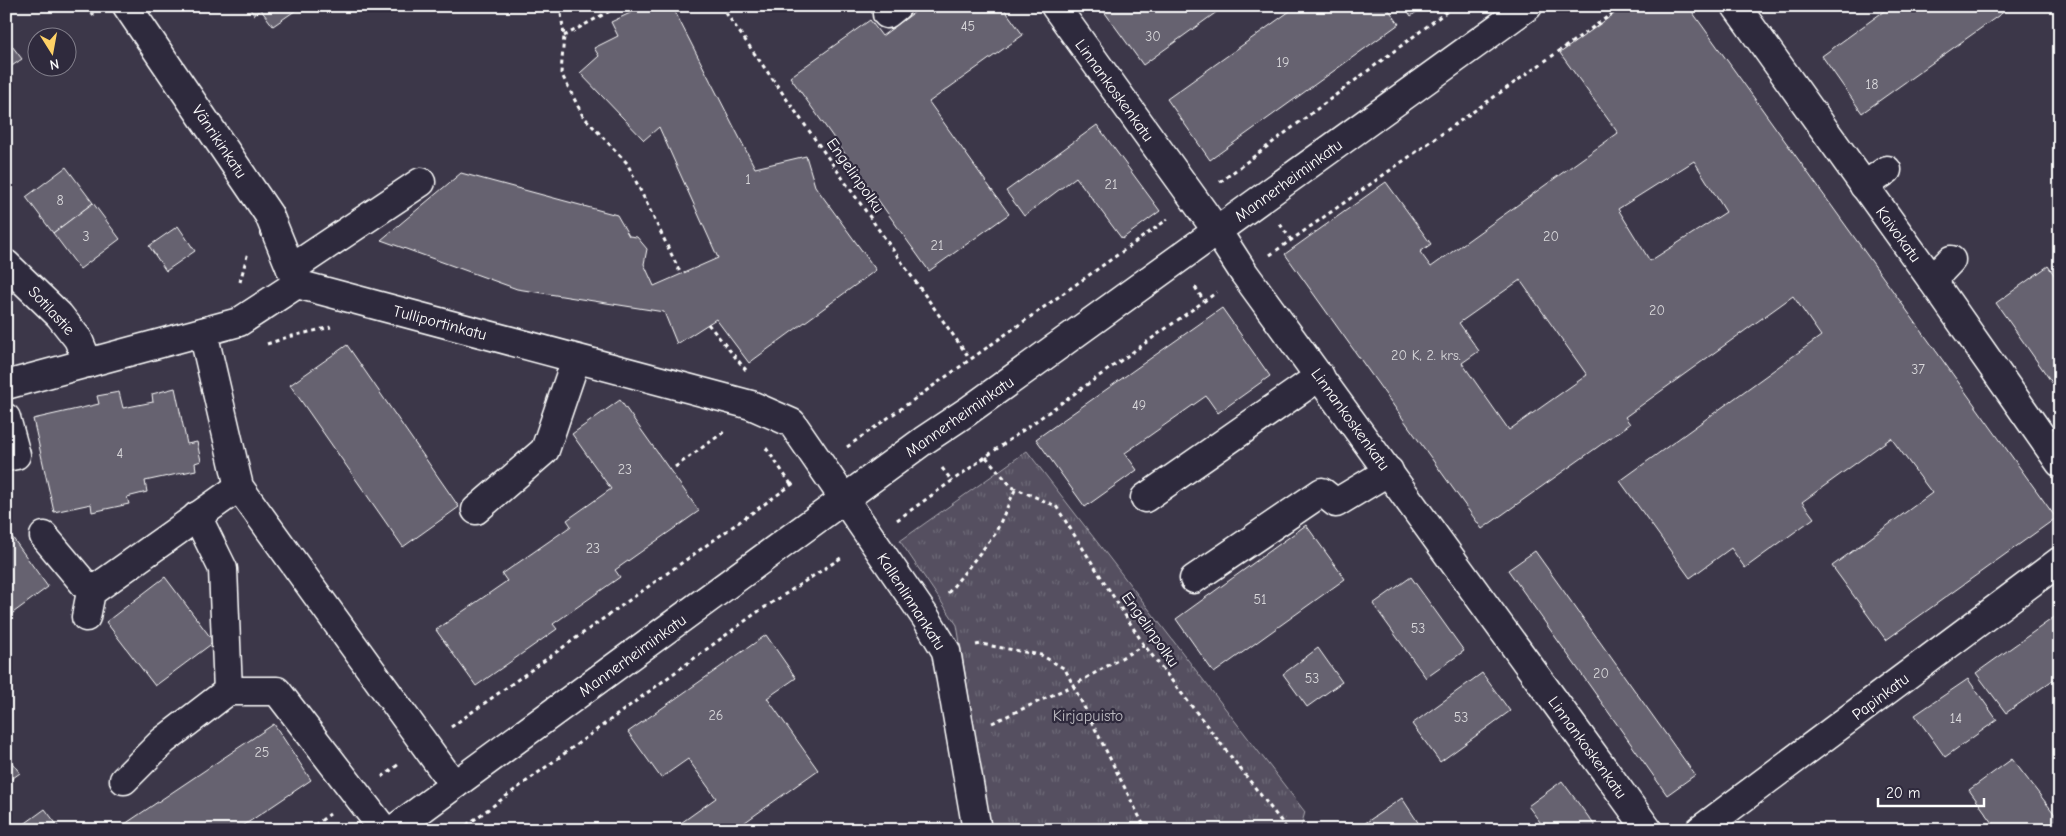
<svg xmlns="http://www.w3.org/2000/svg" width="2066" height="836" font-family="'Comic Neue',sans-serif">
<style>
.grass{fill:url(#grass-tufts);stroke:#aaa8b0}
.building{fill:#666270;stroke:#fff;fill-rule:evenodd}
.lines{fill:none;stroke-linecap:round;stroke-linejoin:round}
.minor-casing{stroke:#fff;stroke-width:31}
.major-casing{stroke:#fff;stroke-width:31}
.path{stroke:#fff;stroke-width:3;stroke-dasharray:4 4;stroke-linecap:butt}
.minor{stroke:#2f2a3d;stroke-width:28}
.major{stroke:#2f2a3d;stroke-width:28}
.labels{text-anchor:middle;stroke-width:4.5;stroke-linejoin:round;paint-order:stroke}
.number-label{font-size:14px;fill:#d9d8db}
.street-label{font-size:16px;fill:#fff;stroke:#2f2a3d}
.park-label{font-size:16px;fill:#bbb9bf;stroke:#2f2a3d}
</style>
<defs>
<pattern id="grass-tufts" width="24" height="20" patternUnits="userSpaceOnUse" patternTransform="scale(1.25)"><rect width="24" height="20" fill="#555060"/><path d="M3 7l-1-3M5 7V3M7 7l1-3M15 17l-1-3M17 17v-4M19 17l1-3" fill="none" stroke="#6e6a78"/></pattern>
</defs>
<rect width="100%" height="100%" fill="#3c3749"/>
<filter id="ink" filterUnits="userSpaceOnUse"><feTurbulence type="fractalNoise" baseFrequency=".02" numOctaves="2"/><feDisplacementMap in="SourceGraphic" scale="10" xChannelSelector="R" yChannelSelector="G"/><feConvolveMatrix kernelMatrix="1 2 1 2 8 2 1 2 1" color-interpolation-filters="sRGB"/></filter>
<g filter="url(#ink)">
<path class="grass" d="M1027,451L1305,812L1300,830H991L957,625L900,541Z"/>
<g class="building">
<path d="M248,6H302L273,26L261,10L254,15Z"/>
<path d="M645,6H672L755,168L806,156L815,186L876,270L749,363L716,319L677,344L664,312L517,289L381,240L461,173L617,215L629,236L637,237L647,249L644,264L654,286L718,258L659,127L644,140L580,73L599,56L594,48L618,36L611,22Z"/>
<path d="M923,6H1002L1023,35L929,102L1009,214L929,271L790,77L870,20L882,36Z"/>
<path d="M1100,6H1225L1143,65Z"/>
<path d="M1297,6H1386L1399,24L1210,160L1167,99Z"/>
<path d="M1404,6H1425L1411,16Z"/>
<path d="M1625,6H1688L2056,518L1886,640L1832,566L1932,493L1891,438L1802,502L1814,518L1745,568L1731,548L1690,578L1620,481L1821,336L1793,296L1625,417L1630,424L1482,529L1285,254L1386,182L1431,244L1420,252L1431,267L1618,133L1560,53ZM1694,161L1726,212L1650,261L1618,209ZM1520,280L1587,375L1509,430L1462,363L1479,351L1459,323Z"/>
<path d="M1891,6H2012L1862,113L1822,56Z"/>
<path d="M6,38L22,59L6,70Z"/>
<path d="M1097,125L1160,211L1122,239L1076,177L1024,216L1006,191Z"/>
<path d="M66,167L93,203L53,233L26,197Z"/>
<path d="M93,203L120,239L80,269L53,233Z"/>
<path d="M178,226L195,251L166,271L149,246Z"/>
<path d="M2048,266L2060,283V394L1996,303Z"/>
<path d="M1222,308L1270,376L1218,413L1206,396L1125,453L1137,470L1085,507L1036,439Z"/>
<path d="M347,345L459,507L403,547L290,385Z"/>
<path d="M175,388L187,444L197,442L201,461L195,463L196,470L145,481L147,492L127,497L129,504L92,512L91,504L54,512L33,419L99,404L97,396L119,392L123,408L153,402L152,394Z"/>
<path d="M620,400L699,511L615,570L620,577L553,624L557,629L476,686L436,630L507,581L502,574L571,526L567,520L611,489L572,434Z"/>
<path d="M1306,525L1345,579L1214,673L1176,619Z"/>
<path d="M7,530L48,587L6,618V530Z"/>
<path d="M1535,551L1695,775L1667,795L1508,570Z"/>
<path d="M165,577L214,642L155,686L106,622Z"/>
<path d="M1411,577L1464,651L1426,678L1373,604Z"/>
<path d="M2060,613V675L2006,713L1976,673Z"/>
<path d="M766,635L796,678L767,698L818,770L734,830H671L716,798L688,759L661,778L628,732Z"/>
<path d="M1318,648L1342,682L1307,707L1283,674Z"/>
<path d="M1482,673L1510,711L1440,762L1412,724Z"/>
<path d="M1968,679L1997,720L1945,757L1915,715Z"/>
<path d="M274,724L311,780L237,830H116Z"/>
<path d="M6,755L20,773L6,783Z"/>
<path d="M2012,759L2060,821V830H1998L1969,790Z"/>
<path d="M1562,781L1598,830H1546L1528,806Z"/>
<path d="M1402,798L1423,830H1355Z"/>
<path d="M45,809L61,830H16Z"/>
</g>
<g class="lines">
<defs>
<g id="minor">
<path d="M127,6L269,215L297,284"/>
<path d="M1055,6L1217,231L1244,273L1648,830"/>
<path d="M1736,6L1932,280L2060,463"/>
<path d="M887,14L897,6"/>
<path d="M1864,186L1887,170"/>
<path d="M6,264L59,315L78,339L88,363"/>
<path d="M291,269L421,182"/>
<path d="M1932,280L1951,260"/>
<path d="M203,332L239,487L454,785"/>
<path d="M6,385L239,322L297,284L751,405L792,423L926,618L946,651L977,830"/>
<path d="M6,418L16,455L6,457"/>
<path d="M1145,498L1320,376"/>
<path d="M476,510L545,450L576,359"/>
<path d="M197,516L223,569L228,691"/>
<path d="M44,536L91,592"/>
<path d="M1194,579L1322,492L1336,503L1389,471"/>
<path d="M86,617L91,592L239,487"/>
<path d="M124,780L163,741L228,691H277L384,830"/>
<path d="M1700,830L2060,561"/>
</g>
<path id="major" d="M393,830L923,441L968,411L1528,6"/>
</defs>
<use href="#minor" class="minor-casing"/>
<use href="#major" class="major-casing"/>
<g class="path">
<path d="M87,6L95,18"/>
<path d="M560,6L564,36L561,73L583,116L627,163L681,274"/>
<path d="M721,6L970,359"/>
<path d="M564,36L619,6"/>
<path d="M1220,182L1454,6"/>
<path d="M1280,224L1291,240"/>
<path d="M1270,255L1623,6"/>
<path d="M240,282L248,252"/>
<path d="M1195,287L1204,301"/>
<path d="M708,324L746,370"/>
<path d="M267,344L288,337L331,327"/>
<path d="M847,447L1168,219"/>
<path d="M766,448L791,484"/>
<path d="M986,457L1012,487L1056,506L1144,645L1288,830"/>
<path d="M675,467L724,432"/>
<path d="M942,468L952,481"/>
<path d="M897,520L1217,292"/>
<path d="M948,593L995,534L1015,490"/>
<path d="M976,645L981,644L1041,655L1065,669L1146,830"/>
<path d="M992,723L1074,685L1144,645"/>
<path d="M451,727L794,483"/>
<path d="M382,777L399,764"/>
<path d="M308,830L330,814"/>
<path d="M460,830L756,613L844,556"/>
</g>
<use href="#minor" class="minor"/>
<use href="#major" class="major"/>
</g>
</g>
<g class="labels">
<g class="number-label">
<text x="968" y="31">45</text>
<text x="1153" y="41">30</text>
<text x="1283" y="67">19</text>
<text x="1872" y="89">18</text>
<text x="748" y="184">1</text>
<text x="1111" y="189">21</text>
<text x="60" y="205">8</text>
<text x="86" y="241">3</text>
<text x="1551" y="241">20</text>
<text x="937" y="250">21</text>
<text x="1657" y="315">20</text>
<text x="1426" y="360">20 K, 2. krs.</text>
<text x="1918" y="374">37</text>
<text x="1139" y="410">49</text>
<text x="120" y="458">4</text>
<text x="625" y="474">23</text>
<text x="593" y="553">23</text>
<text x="1260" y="604">51</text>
<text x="1418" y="633">53</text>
<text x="1601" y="678">20</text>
<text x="1312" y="683">53</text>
<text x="716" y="720">26</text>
<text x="1461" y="722">53</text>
<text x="1956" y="723">14</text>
<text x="262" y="757">25</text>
</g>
<g class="street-label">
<text transform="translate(1115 90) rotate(54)" y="6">Linnankoskenkatu</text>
<text transform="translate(220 141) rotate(56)" y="6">Vänrikinkatu</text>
<text transform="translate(856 175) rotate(55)" y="6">Engelinpolku</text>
<text transform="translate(1288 180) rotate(-36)" y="6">Mannerheiminkatu</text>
<text transform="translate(1899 234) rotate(54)" y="6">Kaivokatu</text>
<text transform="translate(52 310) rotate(47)" y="6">Sotilastie</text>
<text transform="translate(440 322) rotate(15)" y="6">Tulliportinkatu</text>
<text transform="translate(959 416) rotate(-35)" y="6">Mannerheiminkatu</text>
<text transform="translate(1351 419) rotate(54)" y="6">Linnankoskenkatu</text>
<text transform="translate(912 601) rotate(57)" y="6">Kallenlinnankatu</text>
<text transform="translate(1151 629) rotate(55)" y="6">Engelinpolku</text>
<text transform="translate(632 655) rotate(-36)" y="6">Mannerheiminkatu</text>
<text transform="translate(1880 696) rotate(-37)" y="6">Papinkatu</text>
<text transform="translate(1588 747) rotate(54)" y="6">Linnankoskenkatu</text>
</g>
<g class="park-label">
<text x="1088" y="721">Kirjapuisto</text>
</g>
</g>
<rect width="2066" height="836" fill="none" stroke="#2f2a3d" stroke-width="25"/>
<rect x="12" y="12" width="2041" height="811" fill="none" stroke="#fff" stroke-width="2" filter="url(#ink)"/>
<g transform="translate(52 52) rotate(169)"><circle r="24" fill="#2f2a3d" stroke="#827f8b"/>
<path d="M0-4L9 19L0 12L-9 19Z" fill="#ffd166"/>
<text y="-8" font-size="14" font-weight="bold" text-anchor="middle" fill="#ffffff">N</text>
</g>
<path d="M1878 798v8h106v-8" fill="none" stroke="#ffffff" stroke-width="2.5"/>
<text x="1886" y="798" font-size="15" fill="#ffffff" stroke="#2f2a3d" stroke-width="4" paint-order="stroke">20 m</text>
</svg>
